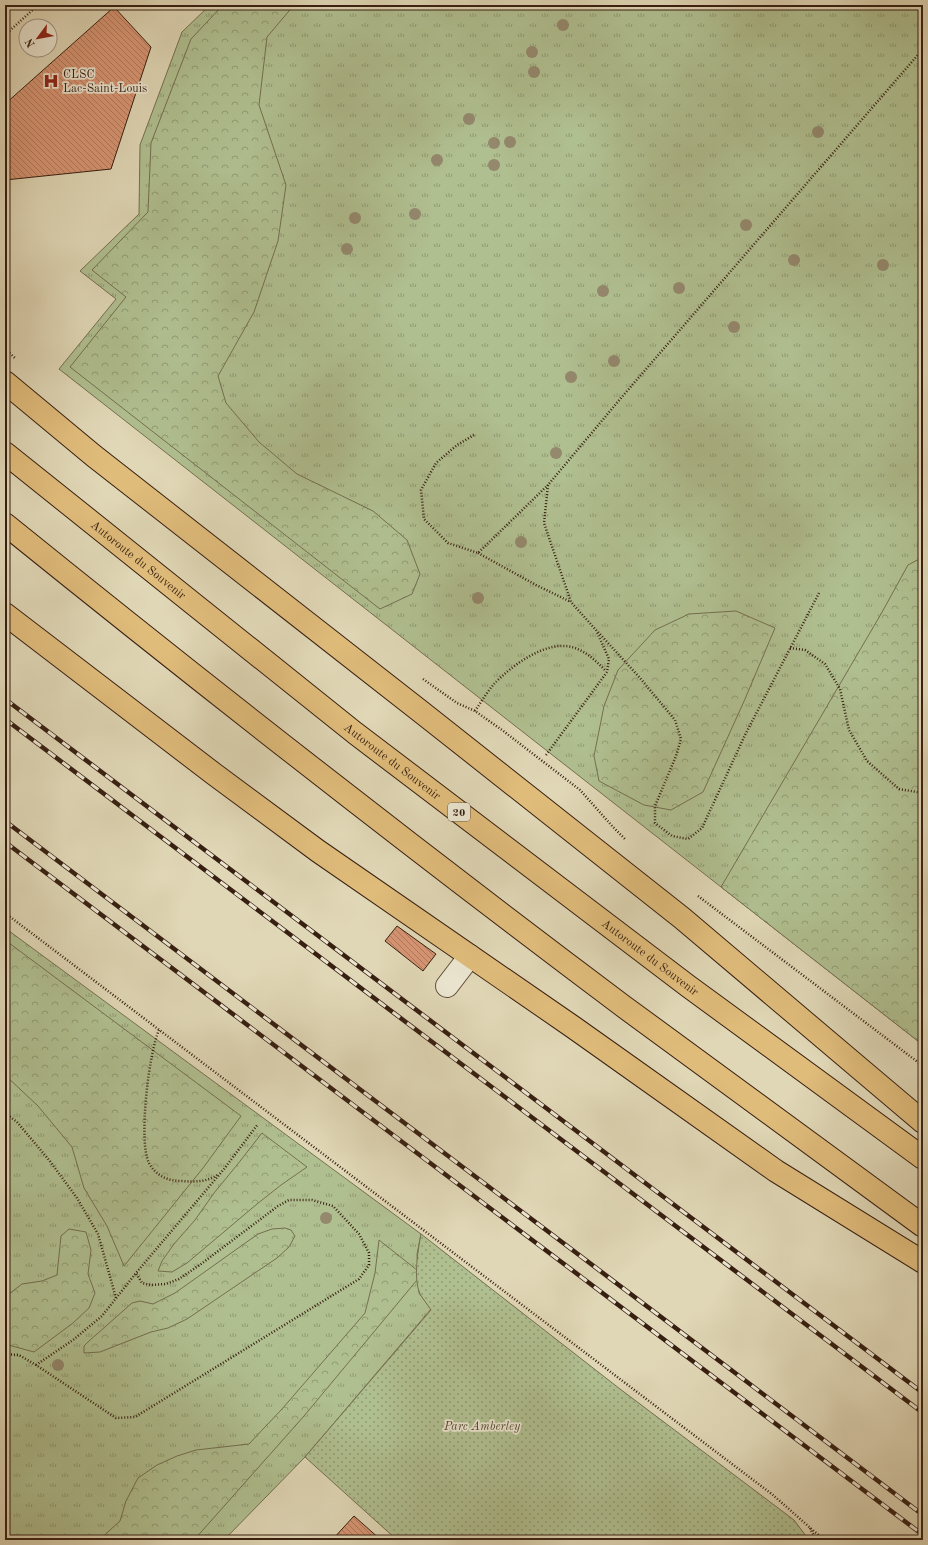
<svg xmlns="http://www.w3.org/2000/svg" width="928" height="1545" font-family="'Old Standard TT',serif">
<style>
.grass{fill:url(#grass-tufts);stroke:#746f50}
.forest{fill:url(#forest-crowns);stroke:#746f50}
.park{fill:url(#park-dots);stroke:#746f50}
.building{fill:url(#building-back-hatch);stroke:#371f11}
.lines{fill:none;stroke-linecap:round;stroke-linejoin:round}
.minor-casing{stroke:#614d3a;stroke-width:24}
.highway-casing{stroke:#371f11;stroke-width:24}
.path{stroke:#371f11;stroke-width:2.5;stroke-dasharray:1 2;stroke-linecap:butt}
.minor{stroke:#ebe5d0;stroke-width:22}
.highway{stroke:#e0bc7b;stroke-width:22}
.rail-casing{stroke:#371f11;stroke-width:4.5}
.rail{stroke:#ebe5d0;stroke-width:3;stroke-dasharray:9;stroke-linecap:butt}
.tree{fill:#94886d}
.labels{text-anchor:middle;stroke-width:3.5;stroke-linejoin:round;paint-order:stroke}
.shield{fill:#ebe5d0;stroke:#6d5a4a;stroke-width:1}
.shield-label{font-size:11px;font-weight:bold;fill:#371f11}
.poi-label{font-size:12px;fill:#371f11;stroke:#ebe5d0;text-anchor:start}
.street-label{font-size:12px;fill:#371f11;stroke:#ebe5d0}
.park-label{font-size:12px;font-style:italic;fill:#554731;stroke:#ebe5d0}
</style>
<defs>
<pattern id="grass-tufts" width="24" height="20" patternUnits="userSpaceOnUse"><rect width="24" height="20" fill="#b0bf90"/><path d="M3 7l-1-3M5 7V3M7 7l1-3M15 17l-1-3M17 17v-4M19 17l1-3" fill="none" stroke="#909b74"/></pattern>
<pattern id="forest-crowns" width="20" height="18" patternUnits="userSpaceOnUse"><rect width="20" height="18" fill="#b0bf90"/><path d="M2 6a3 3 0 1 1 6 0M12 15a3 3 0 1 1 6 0" fill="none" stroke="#909b74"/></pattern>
<pattern id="park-dots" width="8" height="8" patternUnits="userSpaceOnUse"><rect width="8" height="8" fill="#b0bf90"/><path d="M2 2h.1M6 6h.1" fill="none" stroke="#909b74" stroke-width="1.8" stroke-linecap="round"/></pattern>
<pattern id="building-back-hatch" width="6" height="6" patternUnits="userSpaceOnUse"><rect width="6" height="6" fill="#d79573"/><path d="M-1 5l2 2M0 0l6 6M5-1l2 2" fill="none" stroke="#af795d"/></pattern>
</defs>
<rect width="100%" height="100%" fill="#e0d7b6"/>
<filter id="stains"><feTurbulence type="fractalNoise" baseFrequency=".005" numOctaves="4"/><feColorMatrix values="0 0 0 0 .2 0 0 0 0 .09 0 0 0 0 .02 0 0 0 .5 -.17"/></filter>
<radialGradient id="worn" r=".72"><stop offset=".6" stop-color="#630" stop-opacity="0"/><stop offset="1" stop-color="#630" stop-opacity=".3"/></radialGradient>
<g class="grass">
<path d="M210,5H923V1045L59,369L116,299L80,271L139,214L140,145L182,32Z"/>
<path d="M5,928L421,1234L417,1254L419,1293L431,1309L305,1457L224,1540H5Z"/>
</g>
<g class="forest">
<path d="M223,5H294L267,37L259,105L286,185L278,241L254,312L218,376L226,403L259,442L297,474L373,511L407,540L420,574L412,594L380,609L70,367L126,297L92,270L148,212L151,143L191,39Z"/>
<path d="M923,557V1045L721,887L881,614L908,565Z"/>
<path d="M736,611L775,628L745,699L703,792L671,810L644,805L599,781L594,756L604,706L618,670L655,630L689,614Z"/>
<path d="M5,940L241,1116L203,1168L124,1266L107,1226L84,1188L72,1147L38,1106L5,1075Z"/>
<path d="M262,1133L307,1167L281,1185L257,1204L187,1263L172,1272L158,1271L162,1261L174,1244L195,1220L214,1193L237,1165Z"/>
<path d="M285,1228L291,1230L295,1236L289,1247L277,1258L187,1319L168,1328L151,1332L100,1352L84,1353V1346L89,1341L132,1303L140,1301L153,1304L175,1293L258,1234L272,1229Z"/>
<path d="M69,1229L86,1232L91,1250L88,1274L95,1293L89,1308L73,1323L34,1352L5,1344V1297L22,1284L42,1281L57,1275L61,1236Z"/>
<path d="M379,1240L422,1274L304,1416L194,1540H99L120,1521L126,1501L138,1478L157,1465L177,1456L196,1450L249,1444L282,1409L365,1313L375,1273Z"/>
</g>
<path class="park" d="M421,1234L620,1389L794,1520L809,1540H397L305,1457L431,1310C427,1304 423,1299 420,1294C413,1279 418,1250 421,1234Z"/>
<g class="building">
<path d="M114,7L151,47L111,169L5,180V104Z"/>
<path d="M397,926L436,954L423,971L385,941Z"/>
<path d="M354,1516L381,1540H332Z"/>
</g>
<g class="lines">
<defs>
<path id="minor" d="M447,986L470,956"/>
<g id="highway">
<path d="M5,382L94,456L420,711L682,918L923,1122"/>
<path id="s1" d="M5,453L355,733L688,986L923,1158"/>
<path d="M5,524C208,688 414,849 623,1006C723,1080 823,1153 923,1226"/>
<path d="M5,614L214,774L318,851L573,1027L776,1171L923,1262"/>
</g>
</defs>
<use href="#minor" class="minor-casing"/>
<use href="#highway" class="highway-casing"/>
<g class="path">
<path d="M5,35L38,5"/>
<path d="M5,349L15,358"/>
<path d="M474,435L457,445L436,463L421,490L424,519L448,543L478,553L548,485"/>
<path d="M478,553L536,585L571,602"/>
<path d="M598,632L640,678L675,720L681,739L676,756L655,806V823L672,836L688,839L702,828L745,735L819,593"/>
<path d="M790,648L805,650L825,664L840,689L849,730L867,761L899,789L923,793"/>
<path d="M423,679L457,703L475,711L502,730L580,790L613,827L626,840"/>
<path d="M475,711C481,702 487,692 494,684C511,666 548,638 575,648C587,652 597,662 606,671"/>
<path d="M546,755L607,672L609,659L596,630L571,602L544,523L548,485L621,398L923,49"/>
<path d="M698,896L923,1066"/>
<path d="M5,913L773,1495L824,1540"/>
<path d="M159,1030C149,1052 138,1142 149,1163C156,1176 168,1181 182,1181C195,1182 207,1182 217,1175"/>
<path d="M5,1113L17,1122L49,1160L77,1198L98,1234L116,1298"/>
<path d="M5,1354L19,1355L36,1365L116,1418L135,1417L359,1279L369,1265V1253L359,1234L333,1206L312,1200H289L278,1206L201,1264L179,1279L166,1284L151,1285L142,1283L136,1273"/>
<path d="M36,1365L73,1340L102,1316L136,1273L224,1169L258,1124"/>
<path d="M810,1528L816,1540"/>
</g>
<use href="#minor" class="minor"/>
<use href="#highway" class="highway"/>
<defs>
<g id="rail">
<path d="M5,699L923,1393"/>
<path d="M5,719L923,1413"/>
<path d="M5,821L923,1515"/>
<path d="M5,842L923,1535"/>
</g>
</defs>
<use href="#rail" class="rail-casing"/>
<use href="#rail" class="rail"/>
</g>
<g class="tree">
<circle cx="563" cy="25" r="6"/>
<circle cx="532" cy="52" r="6"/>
<circle cx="534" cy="72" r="6"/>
<circle cx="469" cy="119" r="6"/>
<circle cx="818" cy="132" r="6"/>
<circle cx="510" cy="142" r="6"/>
<circle cx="494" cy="143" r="6"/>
<circle cx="437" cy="160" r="6"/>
<circle cx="494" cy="165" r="6"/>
<circle cx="415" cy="214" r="6"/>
<circle cx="355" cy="218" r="6"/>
<circle cx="746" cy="225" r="6"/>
<circle cx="347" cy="249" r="6"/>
<circle cx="794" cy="260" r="6"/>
<circle cx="883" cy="265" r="6"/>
<circle cx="679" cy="288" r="6"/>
<circle cx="603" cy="291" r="6"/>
<circle cx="734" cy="327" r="6"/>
<circle cx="614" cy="361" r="6"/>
<circle cx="571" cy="377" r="6"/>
<circle cx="556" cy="453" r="6"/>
<circle cx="521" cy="542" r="6"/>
<circle cx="478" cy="598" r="6"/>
<circle cx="326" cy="1218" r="6"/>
<circle cx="58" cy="1365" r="6"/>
</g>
<defs>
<symbol id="hospital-bare" viewBox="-9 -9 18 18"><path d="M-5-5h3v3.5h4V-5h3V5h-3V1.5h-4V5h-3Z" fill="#8f2418" stroke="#ebe5d0" stroke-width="2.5" paint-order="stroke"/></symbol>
</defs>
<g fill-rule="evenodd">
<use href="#hospital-bare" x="40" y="70" width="22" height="22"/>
</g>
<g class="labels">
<rect class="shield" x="448" y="803" width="22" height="18" rx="3"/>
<g class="shield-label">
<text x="459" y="816">20</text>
</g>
<g class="poi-label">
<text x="63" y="78">CLSC<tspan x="63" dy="14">Lac-Saint-Louis</tspan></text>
</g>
<g class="street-label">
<text dy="4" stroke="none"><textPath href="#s1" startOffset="171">Autoroute du Souvenir</textPath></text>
<text dy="4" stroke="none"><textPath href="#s1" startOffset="495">Autoroute du Souvenir</textPath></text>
<text dy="4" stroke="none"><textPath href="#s1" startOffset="819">Autoroute du Souvenir</textPath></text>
</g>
<g class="park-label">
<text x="482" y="1430">Parc Amberley</text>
</g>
</g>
<rect width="928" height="1545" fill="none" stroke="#e0d7b6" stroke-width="20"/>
<rect x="6" y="6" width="916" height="1533" fill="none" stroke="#371f11" stroke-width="2"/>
<rect x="10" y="10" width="908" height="1525" fill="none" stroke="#371f11"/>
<g transform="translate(38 38) rotate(238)"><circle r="19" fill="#ebe5d0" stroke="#a39684"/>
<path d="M0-3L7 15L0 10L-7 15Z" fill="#8f2418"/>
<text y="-6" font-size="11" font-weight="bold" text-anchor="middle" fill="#371f11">N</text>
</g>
<rect width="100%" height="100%" filter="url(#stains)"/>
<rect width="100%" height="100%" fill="url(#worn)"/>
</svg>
